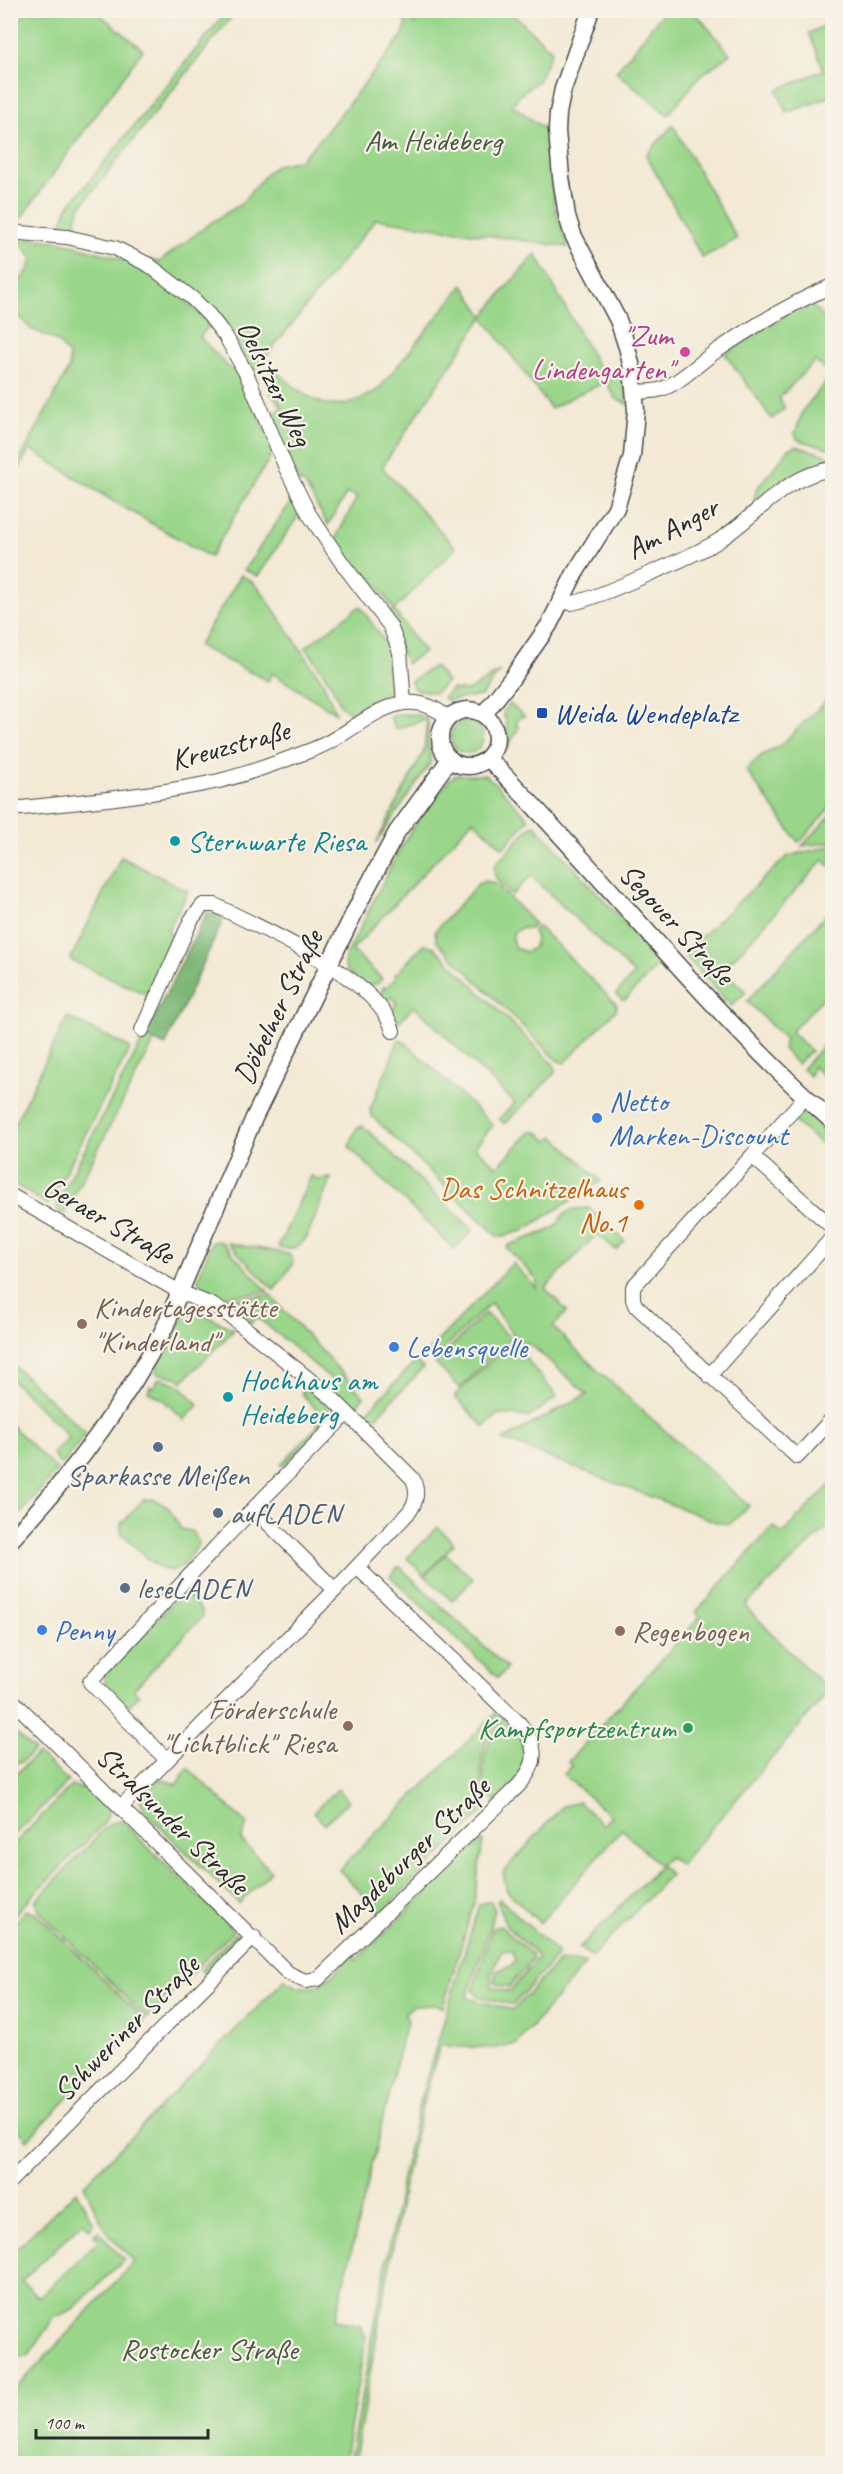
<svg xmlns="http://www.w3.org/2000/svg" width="843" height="2474" font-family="Caveat,sans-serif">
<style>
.green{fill:#9ad68a;stroke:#62805a;stroke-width:1.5}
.forest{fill:#7bb776;stroke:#537150;stroke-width:1.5}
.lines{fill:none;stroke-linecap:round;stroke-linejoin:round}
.minor-casing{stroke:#494844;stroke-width:16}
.tertiary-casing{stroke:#494844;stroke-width:19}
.minor{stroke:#fff;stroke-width:14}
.tertiary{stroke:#fff;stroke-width:16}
.hotel-dot{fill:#d1479c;stroke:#f7f3e8;stroke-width:2}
.transit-dot{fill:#1a4fb4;stroke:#f7f3e8;stroke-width:2}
.culture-dot{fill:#0f9aa8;stroke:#f7f3e8;stroke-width:2}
.shop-dot{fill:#3f7fe0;stroke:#f7f3e8;stroke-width:2}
.food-dot{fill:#e8710a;stroke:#f7f3e8;stroke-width:2}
.education-dot{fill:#8d6e63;stroke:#f7f3e8;stroke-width:2}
.service-dot{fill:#5c6f8a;stroke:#f7f3e8;stroke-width:2}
.leisure-dot{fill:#2e9e5b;stroke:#f7f3e8;stroke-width:2}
.labels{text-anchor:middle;stroke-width:4.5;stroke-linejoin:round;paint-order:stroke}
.park-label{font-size:30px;fill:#475643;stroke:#f7f3e8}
.hotel-label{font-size:30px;fill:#b23c85;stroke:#f7f3e8;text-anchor:end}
.street-label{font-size:30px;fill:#2b2b2b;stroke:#f7f3e8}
.transit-label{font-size:30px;fill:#164399;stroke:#f7f3e8;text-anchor:start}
.culture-label{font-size:30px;fill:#0d838f;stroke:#f7f3e8;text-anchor:start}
.shop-label{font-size:30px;fill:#366cbe;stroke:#f7f3e8;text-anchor:start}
.food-label{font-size:30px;fill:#c56008;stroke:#f7f3e8;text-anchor:end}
.education-label{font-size:30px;fill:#785e54;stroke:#f7f3e8;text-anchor:start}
.service-label{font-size:30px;fill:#4e5e75;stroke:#f7f3e8;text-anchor:start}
.leisure-label{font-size:30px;fill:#27864d;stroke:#f7f3e8;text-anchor:end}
</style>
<rect width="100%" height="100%" fill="#f7f3e8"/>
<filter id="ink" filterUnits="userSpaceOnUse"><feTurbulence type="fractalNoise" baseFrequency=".0167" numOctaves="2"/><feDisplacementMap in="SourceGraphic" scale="12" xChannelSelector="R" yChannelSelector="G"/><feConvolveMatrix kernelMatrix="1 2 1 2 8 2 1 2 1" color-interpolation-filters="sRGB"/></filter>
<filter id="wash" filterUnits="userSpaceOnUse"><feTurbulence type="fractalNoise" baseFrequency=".008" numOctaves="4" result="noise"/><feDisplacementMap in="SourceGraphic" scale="24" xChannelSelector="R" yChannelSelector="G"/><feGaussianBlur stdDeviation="1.35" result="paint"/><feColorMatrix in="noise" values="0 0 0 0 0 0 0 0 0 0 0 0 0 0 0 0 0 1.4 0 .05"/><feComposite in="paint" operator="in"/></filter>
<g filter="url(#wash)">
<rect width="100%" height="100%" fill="#f3e9d4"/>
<g class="green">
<path d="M27,11H96L143,50L16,225L45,229L56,228L62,222L68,207L227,11H236L80,207L76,219L78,232L11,229L10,31Z"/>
<path d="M394,11H401L415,24L420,19L410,11H510L552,51L538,81L522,93L512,105L550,133L554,204L568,247L376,219L251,375L232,336L150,260L159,262L209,224L241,204L266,174L277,165L300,160L322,137L402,36L406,26L404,19Z"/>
<path d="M664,11H694L730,54L699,77L668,115L616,72Z"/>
<path d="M832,22V96L787,113L777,90L824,70L809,33Z"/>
<path d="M673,125L737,239L702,258L646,155Z"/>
<path d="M11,237L58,241L134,262L186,300L210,324L200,337L228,367L242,378L274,451L210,557L113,501L30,449L11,485V476L69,368V355L57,341L31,329L15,312L11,301L13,289L28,271L32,259L25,247L11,241Z"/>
<path d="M536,254L606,381L623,373L627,404L616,399L606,382L574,396L551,409L483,317L382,467L456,548L394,610L424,652L406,664L387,614L394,610L372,578L365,585L334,542L357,497L347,493L328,525L304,483H299L268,413L283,408L271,393L276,371C315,405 331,418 379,389L463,285L484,316L509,284Z"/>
<path d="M805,302L815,308L832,328V364L826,371L815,361L779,398L785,408L772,419L725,354Z"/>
<path d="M830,377L832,378V449L798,440L795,434L803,410Z"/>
<path d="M796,446L830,456L829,464L775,487L757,502L754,499L757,488L789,449Z"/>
<path d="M295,496L301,512L258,576L244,570Z"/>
<path d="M241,575L251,581L260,589L323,682L336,713L272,673L268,681L198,646Z"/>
<path d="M360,606L388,647L393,690L353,714L341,706L331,684L306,647Z"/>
<path d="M434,666L447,682L435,693L414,689L411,681Z"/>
<path d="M500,671L481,696L447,700L443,698L452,689L468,691Z"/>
<path d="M832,695V805L802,840L798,842L746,770L760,756L780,746Z"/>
<path d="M510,704L524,716L519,718L516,725L519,727L506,751L507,727L503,712Z"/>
<path d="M404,714C412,714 423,714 428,721V744L431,762L376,843L424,751L427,719L395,729L390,716Z"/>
<circle cx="467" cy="737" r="16"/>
<path d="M456,775H485L493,781L529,819L503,848L473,820L352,950L382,979L377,984L363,986L347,971L344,963L346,956L395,858L412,829L450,779Z"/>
<path d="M832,814V842L802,846Z"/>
<path d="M535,825L661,962L626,999L622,1000L616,994L634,974L531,876L512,895C503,886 491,879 495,865L530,827Z"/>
<path d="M832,846V868L823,860L723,970L746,992L731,1006L683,953L788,856Z"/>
<path d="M121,857L188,891L168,930L175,941L151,991L145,994L70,960Z"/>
<path d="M486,881L496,884L535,924L530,929L521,928L514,932L512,940L515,948L527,952L534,947L536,939L533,931L538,926L617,1005L616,1010L565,1063L558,1061L437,942L435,931L479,883Z"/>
<path d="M832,908V988L791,1032L811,1051L797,1064L783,1049L785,1039L747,1001Z"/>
<path d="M423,945L433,946L555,1066V1073L505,1124L499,1119L515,1103L414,1006L398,1023L389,1013L397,1003L391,997L382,1005L377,999L384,986L386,988L396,978L395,975Z"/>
<path d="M67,1017L129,1047V1051L48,1205L11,1182V1131Z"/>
<path d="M145,1036L155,1040L64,1214L58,1211L57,1202Z"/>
<path d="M832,1036V1084L813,1066L810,1076L802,1069Z"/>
<path d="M399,1039L406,1043L493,1125L475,1147L497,1167L530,1132H538L548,1141L554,1136L601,1181L523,1231L498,1237L372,1116L370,1110Z"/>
<path d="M805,1112L823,1127L821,1130L832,1140V1153L792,1120L800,1113Z"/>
<path d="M363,1126L473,1230L454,1249L349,1147L356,1129Z"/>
<path d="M311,1176L319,1180L331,1178L307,1237C299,1248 292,1250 278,1247Z"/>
<path d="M589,1208L625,1241L616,1250L597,1234L545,1288L567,1311L553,1327L594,1367L749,1506L730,1524L719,1523L503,1440L587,1394L531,1345L517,1340L491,1303L433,1359L427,1352L513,1263L536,1288L537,1280L507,1248L509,1245L548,1231L557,1225L563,1215L573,1209Z"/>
<path d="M217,1241L222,1242L268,1292L216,1297L202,1290L198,1278L212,1242Z"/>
<path d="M228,1243L289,1254L293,1261L292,1265L274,1290Z"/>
<path d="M270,1295L364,1397L355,1406H348L331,1390L336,1383L257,1317L251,1323L234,1311L217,1302L218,1300Z"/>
<path d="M199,1311L234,1330L182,1382L176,1377L156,1373C161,1355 177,1313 199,1311Z"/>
<path d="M485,1313L510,1338L460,1388L435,1363Z"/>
<path d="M512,1341L557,1397L529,1417L499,1414L484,1427L454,1396Z"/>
<path d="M416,1361L423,1368L368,1425L364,1420V1415Z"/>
<path d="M11,1363L86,1433L63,1464H60L52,1454L69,1437L11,1379Z"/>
<path d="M159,1378C180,1382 185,1389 198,1405L184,1420L161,1398L148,1392L150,1386L153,1388Z"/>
<path d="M306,1388C313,1394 327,1402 329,1412C331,1425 293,1456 283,1466L281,1464L319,1425L313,1419L319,1412L301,1393Z"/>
<path d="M11,1425L57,1470L11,1525Z"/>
<path d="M832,1483V1523L745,1606L829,1691L680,1865L669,1857L660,1865L670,1875L592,1957L579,1948L660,1866L622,1829L540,1923L507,1891L503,1872L563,1806L579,1802L603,1825L611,1816L564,1775L572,1766L568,1762L700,1617L696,1612L773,1526L782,1534Z"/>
<path d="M153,1499L168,1507L181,1529L191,1531L199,1542C172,1597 152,1560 121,1533V1524L143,1500Z"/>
<path d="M438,1527L454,1544L424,1575L407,1558Z"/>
<path d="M446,1554L473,1579L452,1601L425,1576Z"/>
<path d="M399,1566L507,1668L498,1678L390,1576Z"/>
<path d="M184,1591L202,1611V1617L133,1690L139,1695L125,1710C116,1699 102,1688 105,1673Z"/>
<path d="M496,1713L500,1716C482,1741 477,1766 484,1797L478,1804L482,1812L381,1913L339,1870Z"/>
<path d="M504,1717C517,1732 533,1748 521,1769L523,1772L495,1802C472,1779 487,1739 504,1717Z"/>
<path d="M13,1731L35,1750L21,1762L11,1764V1733Z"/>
<path d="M38,1754L68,1781L11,1838V1779C21,1770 27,1761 38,1754Z"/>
<path d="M188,1768L247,1824L241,1840L271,1871L239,1904L146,1813L140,1800L161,1778L176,1785Z"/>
<path d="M71,1786C88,1787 98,1798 110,1809L105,1822L11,1918V1847Z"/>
<path d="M338,1789L349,1801L324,1824L313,1812Z"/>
<path d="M121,1821L234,1930L147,2018L40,1912L35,1902L104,1829L113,1822Z"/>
<path d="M480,1841H483L474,1903L443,2007L436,2005L413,2006L404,2014L408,2020L402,2038L335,2320L360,2325L366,2337L344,2463L11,2464V2394L134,2262L105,2230L84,2185L284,1980C318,1999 328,1978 351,1956L356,1960Z"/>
<path d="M500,1899L559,1954L513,2005L478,1996L473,1991L492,1928L500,1926L505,1930L532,1955L533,1959L509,1987L498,1985L494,1981L496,1971L510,1966L515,1961L512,1951L502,1950L491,1975L492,1987L505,1991L511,1990L537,1959L536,1954L506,1926L497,1901Z"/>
<path d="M491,1901L495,1910L467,1998L513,2010L558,1962L566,1960L586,1963L517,2044L497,2048L440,2046L422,2106L405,2180L354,2463H349L402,2178L419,2104L479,1904Z"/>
<path d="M26,1910L37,1914L145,2020L27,2140L10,2119L11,1925Z"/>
<path d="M236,1933L238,1936L234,1943V1947L206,1976L201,1970Z"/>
<path d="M76,2191L94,2224L90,2229L83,2222L22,2281L39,2298L99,2240L94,2234L98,2231L124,2260L73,2309L54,2318L28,2356L11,2358V2254Z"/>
</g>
<path class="forest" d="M207,912L225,916L165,1046L145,1036Z"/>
</g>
<g filter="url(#ink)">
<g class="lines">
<defs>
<g id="minor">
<path d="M10,232L67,237L115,248L149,265L193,299L209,315L226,337L247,375L286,468L309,514L342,563L390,626L400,652L404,703"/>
<path d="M635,392C644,391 654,392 662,389C681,382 699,363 715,352C752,327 791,303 832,286"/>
<path d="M561,600C564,601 567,603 570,603C585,604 701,552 718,541C757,516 784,476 832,469"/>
<path d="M10,809C80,802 150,796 219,781C251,773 283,761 314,749C360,732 398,676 448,718"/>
<path d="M142,1030L191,920L203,905H215C262,929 379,978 393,1031"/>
<path d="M752,1156L805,1097"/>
<path d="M10,1195L180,1292L212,1305L230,1316L330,1396L413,1479C418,1491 417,1500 410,1511L335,1590L121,1807"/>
<path d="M832,1227L752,1156L633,1287V1299L635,1305L797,1457L832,1419"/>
<path d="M709,1376L832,1238"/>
<path d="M254,1509L335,1590"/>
<path d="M10,1698L288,1973L305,1981L318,1979L519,1785C539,1762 538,1748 520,1724L357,1567"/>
<path d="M167,1760L90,1682L217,1546L347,1413"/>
<path d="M10,2181L254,1937"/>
</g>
<g id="tertiary">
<circle cx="468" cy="738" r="28"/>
<path d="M484,714L512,678L549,625L575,573L616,508L632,456L636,410L632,368L627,347L618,320L573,235L567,216L561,177L557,131L558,113L563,89L591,10"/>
<path d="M488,758C605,877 707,1010 832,1121"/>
<path d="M10,1541C70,1477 123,1406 164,1329L254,1118L361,899L397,832L450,759"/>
</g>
</defs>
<use href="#minor" class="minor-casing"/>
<use href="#tertiary" class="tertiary-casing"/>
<use href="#minor" class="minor"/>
<use href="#tertiary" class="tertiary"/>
</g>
</g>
<circle class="hotel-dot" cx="685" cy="352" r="6"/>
<rect class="transit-dot" x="536" y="707" width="12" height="12" rx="3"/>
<g class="culture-dot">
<circle cx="175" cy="841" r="6"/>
<circle cx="228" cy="1397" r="6"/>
</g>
<g class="shop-dot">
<circle cx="597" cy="1118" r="6"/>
<circle cx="394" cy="1347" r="6"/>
<circle cx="42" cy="1630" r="6"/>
</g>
<circle class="food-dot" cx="639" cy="1205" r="6"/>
<g class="education-dot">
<circle cx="82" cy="1324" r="6"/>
<circle cx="620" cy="1631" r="6"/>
<circle cx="348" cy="1726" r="6"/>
</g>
<g class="service-dot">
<circle cx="158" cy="1447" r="6"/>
<circle cx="218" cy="1513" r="6"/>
<circle cx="125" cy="1588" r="6"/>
</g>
<circle class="leisure-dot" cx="688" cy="1728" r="6"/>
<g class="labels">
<g class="park-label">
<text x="433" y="150">Am Heideberg</text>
<text x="209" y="2359">Rostocker Straße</text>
</g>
<g class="hotel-label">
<text x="673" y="345">"Zum<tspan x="673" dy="34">Lindengarten"</tspan></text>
</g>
<g class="street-label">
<text transform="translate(275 383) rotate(64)" y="10">Oelsitzer Weg</text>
<text transform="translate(672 528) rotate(-28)" y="10">Am Anger</text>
<text transform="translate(230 745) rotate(-15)" y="10">Kreuzstraße</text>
<text transform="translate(677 924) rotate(47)" y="10">Segouer Straße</text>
<text transform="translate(278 1007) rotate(-64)" y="10">Döbelner Straße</text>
<text transform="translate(109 1220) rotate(30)" y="10">Geraer Straße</text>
<text transform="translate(173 1820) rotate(44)" y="10">Stralsunder Straße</text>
<text transform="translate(409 1855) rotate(-44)" y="10">Magdeburger Straße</text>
<text transform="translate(126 2028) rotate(-45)" y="10">Schweriner Straße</text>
</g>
<g class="transit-label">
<text x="554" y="723">Weida Wendeplatz</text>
</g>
<g class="culture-label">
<text x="187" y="851">Sternwarte Riesa</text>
<text x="240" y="1390">Hochhaus am<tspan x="240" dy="34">Heideberg</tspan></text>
</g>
<g class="shop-label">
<text x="609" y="1111">Netto<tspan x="609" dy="34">Marken-Discount</tspan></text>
<text x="406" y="1357">Lebensquelle</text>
<text x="54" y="1640">Penny</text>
</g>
<g class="food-label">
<text x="627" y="1198">Das Schnitzelhaus<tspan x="627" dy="34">No.1</tspan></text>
</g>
<g class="education-label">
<text x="94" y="1317">Kindertagesstätte<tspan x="94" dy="34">"Kinderland"</tspan></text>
<text x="632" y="1641">Regenbogen</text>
<text x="336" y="1719" text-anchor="end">Förderschule<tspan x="336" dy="34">"Lichtblick" Riesa</tspan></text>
</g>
<g class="service-label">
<text x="158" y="1485" text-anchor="middle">Sparkasse Meißen</text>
<text x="230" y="1523">aufLADEN</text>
<text x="137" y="1598">leseLADEN</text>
</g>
<g class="leisure-label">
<text x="676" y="1738">Kampfsportzentrum</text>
</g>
</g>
<rect width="843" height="2474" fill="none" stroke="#f7f3e8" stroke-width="36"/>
<path d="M36 2429v9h172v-9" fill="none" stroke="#2b2b2b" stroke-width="3"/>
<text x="45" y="2429" font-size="18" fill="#2b2b2b" stroke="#f7f3e8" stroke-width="4.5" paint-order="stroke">100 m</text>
</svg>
